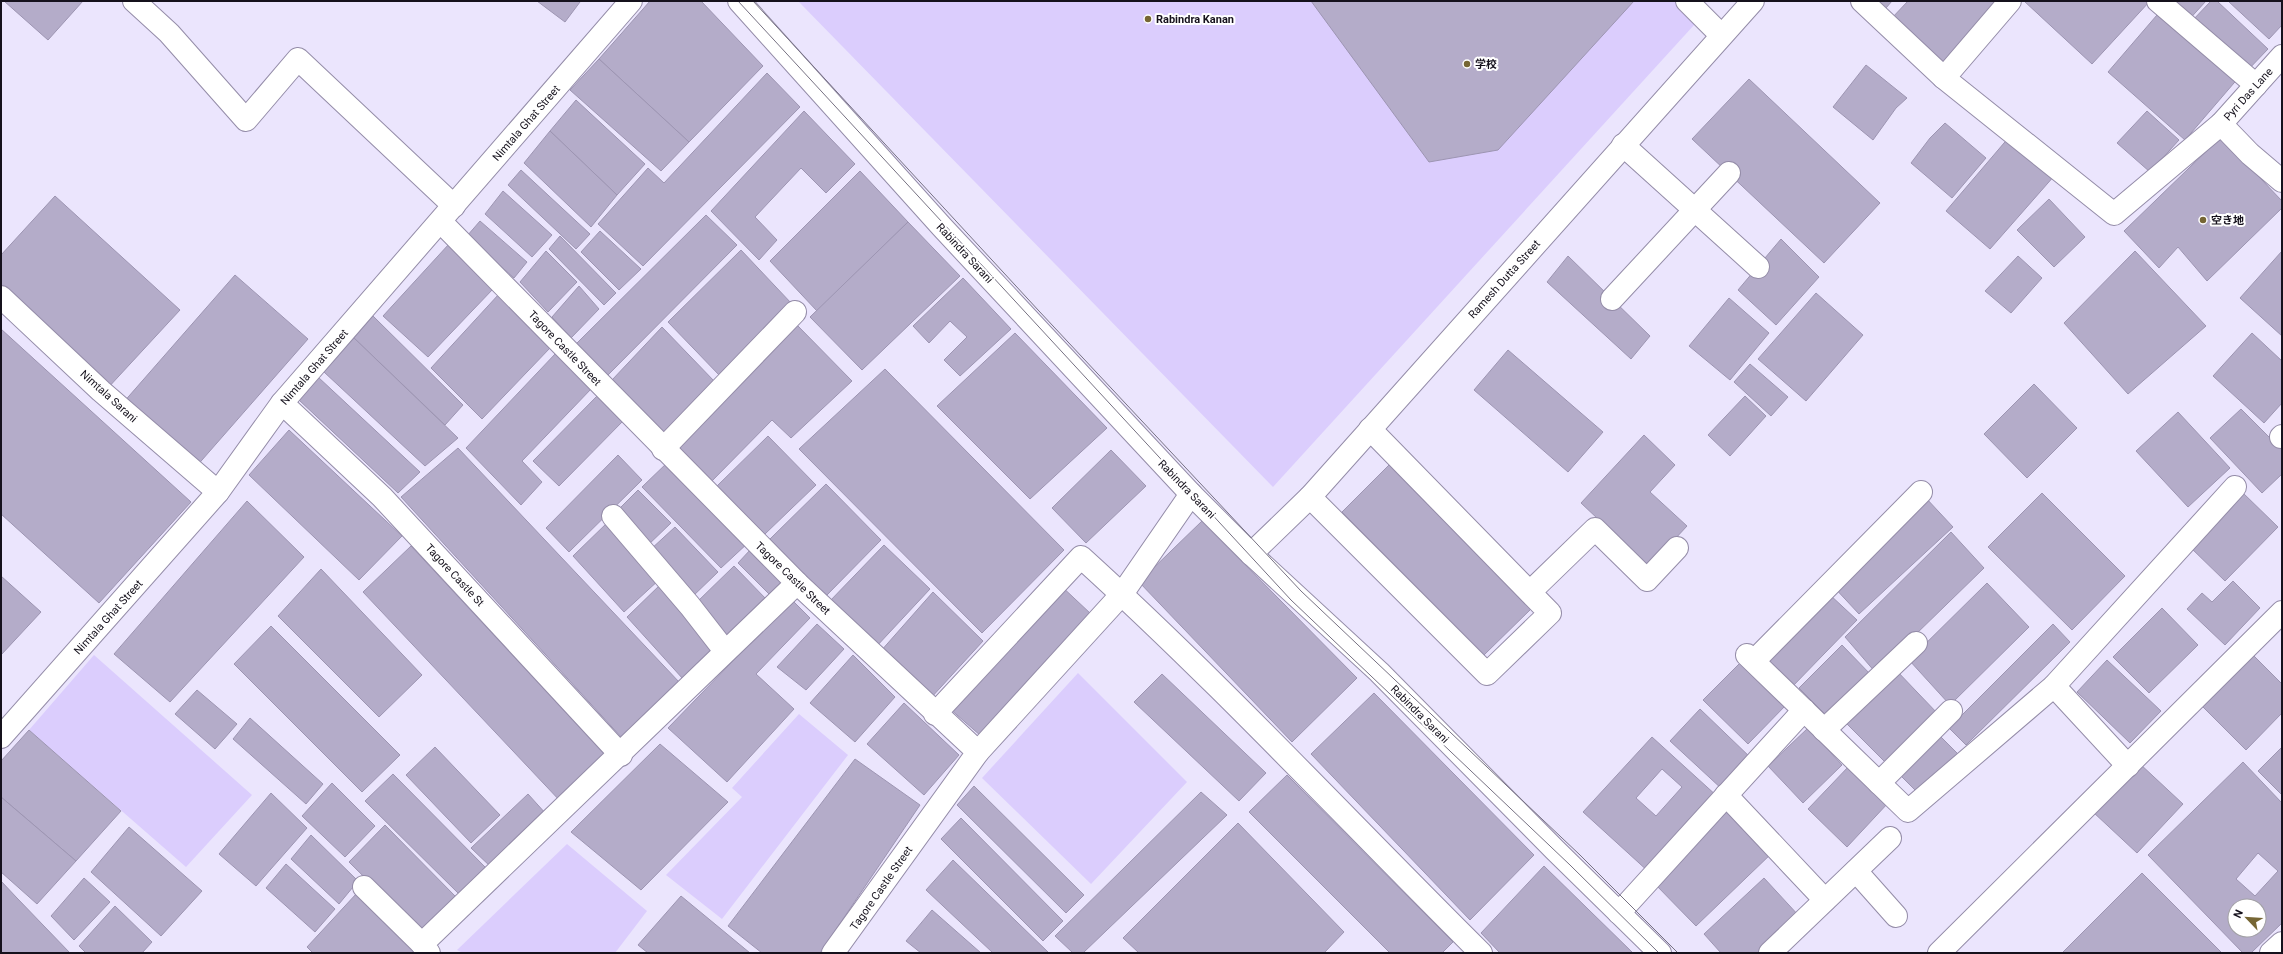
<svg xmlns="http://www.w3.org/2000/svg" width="2283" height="954" font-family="Roboto,'Noto Sans SC','Noto Sans JP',sans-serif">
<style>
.green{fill:#dbcdfd}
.building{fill:#b4acc9;stroke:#9d95b2;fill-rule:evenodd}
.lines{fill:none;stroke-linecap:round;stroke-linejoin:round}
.minor-casing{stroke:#948ca8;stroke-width:24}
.major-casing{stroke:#948ca8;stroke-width:24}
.minor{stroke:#fff;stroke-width:22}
.major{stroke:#fff;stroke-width:22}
.tram{stroke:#777283;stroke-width:1}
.poi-dot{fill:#766634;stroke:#fff;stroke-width:1.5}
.labels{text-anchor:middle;stroke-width:4;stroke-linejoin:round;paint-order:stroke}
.poi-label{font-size:11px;font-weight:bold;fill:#15111c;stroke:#fff;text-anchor:start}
.street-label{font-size:11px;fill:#15111c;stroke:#fff}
</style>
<rect width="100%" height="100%" fill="#ebe5fd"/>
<g class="green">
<path d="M798,1H1693L1705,13L1273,487Z"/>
<path d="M94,655L252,795L186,867L29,730Z"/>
<path d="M1078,673L1187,782L1091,884L982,778Z"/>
<path d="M799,714L848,755L722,919L666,875L742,797L732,788Z"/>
<path d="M567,844L647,911L615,953H463L457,950Z"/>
</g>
<g class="building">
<path d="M4,1H83L48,40Z"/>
<path d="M537,1H578L580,2L565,22Z"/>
<path d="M650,1H701L763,66L689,142L599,59Z"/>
<path d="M1311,1H1634L1498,150L1429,162Z"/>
<path d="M1878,1H1892L1886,8Z"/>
<path d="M1908,1H2001L1940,66L1891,19Z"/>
<path d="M2024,1H2150L2092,64Z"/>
<path d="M2162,1H2206L2186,23Z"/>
<path d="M2211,1H2217L2268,49L2245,73L2191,22Z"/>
<path d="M2228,1H2282V25L2269,39Z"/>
<path d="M2163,8L2240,76L2185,140L2108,72Z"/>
<path d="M599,59L689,142L661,171L570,90Z"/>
<path d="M1866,65L1907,98L1896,108L1873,140L1833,107Z"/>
<path d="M767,73L800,107L643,266L598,224L648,168L664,183Z"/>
<path d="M1749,79L1880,203L1824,263L1692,139Z"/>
<path d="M576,100L645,164L617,195L550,131Z"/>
<path d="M804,111L855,164L826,193L801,168L755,217L777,240L759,260L711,211Z"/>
<path d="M2147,111L2179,140L2150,172L2117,143Z"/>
<path d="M1945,123L1986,158L1952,198L1911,163L1930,138Z"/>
<path d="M550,131L617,195L591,227L524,163Z"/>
<path d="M2010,136L2055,175L1990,249L1946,211Z"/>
<path d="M2221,137L2282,201V208L2207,281L2178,247L2159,268L2124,231Z"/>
<path d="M521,170L590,234L576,249L508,185Z"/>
<path d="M860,171L908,222L817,311L770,261Z"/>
<path d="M503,191L552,235L532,257L485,214Z"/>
<path d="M55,196L180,310L106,390L1,293V255Z"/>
<path d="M2049,199L2085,237L2054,267L2017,230Z"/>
<path d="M706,215L737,245L607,376L576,344Z"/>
<path d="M480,221L527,262L514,278L467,236Z"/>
<path d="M908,222L960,276L862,370L810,317Z"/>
<path d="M600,231L641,269L619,290L581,252Z"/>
<path d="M560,236L616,293L604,305L549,249Z"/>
<path d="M1781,239L1819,277L1776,325L1738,290Z"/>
<path d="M449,244L493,289L428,357L383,316Z"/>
<path d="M741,250L792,304L720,376L668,322Z"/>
<path d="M546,251L577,282L548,312L520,282Z"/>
<path d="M2135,251L2206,326L2128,394L2064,323Z"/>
<path d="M2282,251V336L2240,298Z"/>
<path d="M1568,256L1650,336L1631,359L1547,282Z"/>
<path d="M2018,256L2042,278L2011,313L1985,291Z"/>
<path d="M235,275L308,339L195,468L122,404Z"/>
<path d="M963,278L1011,329L960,376L944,360L967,337L950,321L929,343L913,326Z"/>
<path d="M579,286L599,309L571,338L552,317Z"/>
<path d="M1816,293L1863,335L1806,401L1758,359Z"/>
<path d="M499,294L550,348L482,419L431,368Z"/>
<path d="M1729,298L1769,333L1730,380L1689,346Z"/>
<path d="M373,316L463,405L445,425L354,338Z"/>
<path d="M797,325L852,381L791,438L772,420L709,484L673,449Z"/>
<path d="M662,327L715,382L662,434L612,380Z"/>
<path d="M1,329L191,502L99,603L1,514Z"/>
<path d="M1015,333L1107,428L1030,499L937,406Z"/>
<path d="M2252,333L2282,361V403L2264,423L2213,376Z"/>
<path d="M354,338L458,438L425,466L324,372Z"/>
<path d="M1508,350L1603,432L1568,472L1474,390Z"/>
<path d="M556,353L592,388L522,461L542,482L521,505L466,448Z"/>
<path d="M1750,364L1788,397L1771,416L1734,382Z"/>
<path d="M885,369L1064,550L982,633L799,449Z"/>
<path d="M318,377L420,472L398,493L299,400Z"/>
<path d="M2034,384L2077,428L2027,478L1984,434Z"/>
<path d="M599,394L624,420L559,486L533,461Z"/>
<path d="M1745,396L1766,416L1730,456L1708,435Z"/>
<path d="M2241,409L2282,450V474L2262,493L2210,438Z"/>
<path d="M2178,412L2230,468L2188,507L2136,451Z"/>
<path d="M289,430L402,536L359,580L249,475Z"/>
<path d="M1644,435L1675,465L1650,492L1687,526L1649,567L1581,503Z"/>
<path d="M768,436L816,485L765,534L717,486Z"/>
<path d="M458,448L680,683L623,739L401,497Z"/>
<path d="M1111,450L1146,486L1086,543L1052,508Z"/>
<path d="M618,455L642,480L569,552L546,528Z"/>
<path d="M669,461L749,542L721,568L642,487Z"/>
<path d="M1389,465L1531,609L1484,655L1342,512Z"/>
<path d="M826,484L881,540L825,597L770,539Z"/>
<path d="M638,490L671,523L646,547L617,511Z"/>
<path d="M2242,492L2278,527L2225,581L2189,546Z"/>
<path d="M2042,493L2125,576L2072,630L1988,547Z"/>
<path d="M1925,497L1953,527L1859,614L1832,585Z"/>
<path d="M247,501L304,557L170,702L114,654Z"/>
<path d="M609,521L660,579L624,612L573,556Z"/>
<path d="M1202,521L1357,678L1292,742L1139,582Z"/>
<path d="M675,527L718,572L691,598L650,550Z"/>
<path d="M1951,532L1984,568L1876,673L1845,637Z"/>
<path d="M884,545L930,589L875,648L828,603Z"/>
<path d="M411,546L608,758L562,803L363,592Z"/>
<path d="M751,549L785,583L772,597L738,563Z"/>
<path d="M734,566L767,600L725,638L696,603Z"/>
<path d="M321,569L422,675L379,717L278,616Z"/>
<path d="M1,576L41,612L1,655Z"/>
<path d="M2233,581L2260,608L2225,645L2187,609L2202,593L2212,602Z"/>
<path d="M662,583L715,648L683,679L627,617Z"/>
<path d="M1058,583L1091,614L981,736L949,708Z"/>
<path d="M1987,583L2029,627L1950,705L1909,660Z"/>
<path d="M933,592L983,641L930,699L880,652Z"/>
<path d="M1829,594L1857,620L1791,688L1765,662Z"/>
<path d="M792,600L810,618L756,674L794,709L727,782L668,728Z"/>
<path d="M2162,608L2198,645L2149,693L2113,657Z"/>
<path d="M817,624L844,649L806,690L777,667Z"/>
<path d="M2053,624L2070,642L1966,745L1949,728Z"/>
<path d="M271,626L400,755L362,792L234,664Z"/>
<path d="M1842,645L1873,677L1830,719L1799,688Z"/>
<path d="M853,655L895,697L855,742L810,703Z"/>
<path d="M2253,655L2282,684V713L2246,750L2202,706Z"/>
<path d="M1743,660L1787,704L1748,744L1703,700Z"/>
<path d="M2107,660L2161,711L2130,743L2077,692Z"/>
<path d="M1895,669L1939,715L1889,766L1842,719Z"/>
<path d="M1162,674L1266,773L1239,801L1134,702Z"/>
<path d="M197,690L237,724L215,749L175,714Z"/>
<path d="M1374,693L1534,855L1470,920L1311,754Z"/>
<path d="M904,703L959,755L924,795L867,744Z"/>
<path d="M1700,709L1752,759L1723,790L1670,741Z"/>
<path d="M250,718L323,784L306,804L233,739Z"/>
<path d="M1808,728L1842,765L1803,803L1768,766Z"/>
<path d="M29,730L121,811L76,861L1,797V761Z"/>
<path d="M1652,737L1718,797L1650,873L1583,812ZM1662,769L1682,787L1656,816L1636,798Z"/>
<path d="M1941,737L1958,754L1918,793L1901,776Z"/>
<path d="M660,744L728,802L641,890L571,832Z"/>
<path d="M435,747L500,815L471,843L406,775Z"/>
<path d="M2282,747V795L2258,771Z"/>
<path d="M855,759L920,805L820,953H762L728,926Z"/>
<path d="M2243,762L2282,803V923L2251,953H2243L2148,855ZM2258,853L2278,871L2255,896L2236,879ZM2235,906H2259V930H2235Z"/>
<path d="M2139,763L2183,804L2137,853L2093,812Z"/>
<path d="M1850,765L1889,802L1847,847L1808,809Z"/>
<path d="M393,774L486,868L460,895L365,801Z"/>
<path d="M1287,775L1453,942L1442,953H1390L1249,812Z"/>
<path d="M332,783L375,826L345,857L302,816Z"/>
<path d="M974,786L1084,895L1066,913L957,805Z"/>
<path d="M1201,792L1227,815L1083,953H1073L1055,936Z"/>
<path d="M271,793L307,828L256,886L219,854Z"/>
<path d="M528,794L547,815L493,869L471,848Z"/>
<path d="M1,797L76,861L37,904L1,872Z"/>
<path d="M1731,808L1773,852L1696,926L1654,883Z"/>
<path d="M961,818L1063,921L1043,941L941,839Z"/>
<path d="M1238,823L1344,932L1324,953H1139L1123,938Z"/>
<path d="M385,825L457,898L422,934L349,862Z"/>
<path d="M129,827L202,891L161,936L91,872Z"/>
<path d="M311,835L358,881L339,904L291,859Z"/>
<path d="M953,860L1049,953H993L926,890Z"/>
<path d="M286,864L335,909L315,932L266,888Z"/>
<path d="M1544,866L1633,953H1500L1481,933Z"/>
<path d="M2142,873L2222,953H2062Z"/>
<path d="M84,878L110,902L74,940L51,916Z"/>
<path d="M1764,878L1800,917L1761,953H1721L1704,934Z"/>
<path d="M1,881L17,898L70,953H1Z"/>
<path d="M357,893L421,953H313L307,947Z"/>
<path d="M681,896L750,953H648L638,945Z"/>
<path d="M115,906L152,942L142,953H86L79,946Z"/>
<path d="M932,910L981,953H921L906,941Z"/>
</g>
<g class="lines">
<defs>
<g id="minor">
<path d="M134,1L169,33L246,120L298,59L454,206"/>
<path d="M1687,1L1721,35"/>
<path d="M1862,1L1944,78L2114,214L2221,124"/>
<path d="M2158,1L2256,85"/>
<path d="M2282,56L2221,124L2250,154L2282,181"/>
<path d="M1944,78L2010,1"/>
<path d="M1623,145L1758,267"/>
<path d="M441,222L797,583L978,752L833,953"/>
<path d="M1,297L101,391L218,492"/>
<path d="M1612,299L1729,173"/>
<path d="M282,403L382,497L621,755"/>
<path d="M2281,437L2282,436"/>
<path d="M663,449L795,312"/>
<path d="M1310,497L1487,674L1550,613L1370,429"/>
<path d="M613,516L690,606L725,651"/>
<path d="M1251,554L1310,497L1753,1"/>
<path d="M1530,592L1595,529L1647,580L1677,548"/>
<path d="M1747,655L1908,811L2054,686"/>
<path d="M1754,661L1921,492"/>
<path d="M935,714L1081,557C1220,683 1348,821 1481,953"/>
<path d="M1824,730L1916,643"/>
<path d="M1,737L218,492L282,403L631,1"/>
<path d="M978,752L1122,594L1191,494"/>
<path d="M2128,766L2054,686L2235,487"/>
<path d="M1879,783L1951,711"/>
<path d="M1726,795L1825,900"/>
<path d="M1856,871L1896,916"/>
<path d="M364,887L422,944"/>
<path d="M1619,913L1804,710"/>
<path d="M429,953L422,944L797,583"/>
<path d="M1770,953L1890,838"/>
<path d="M1939,953L2282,612"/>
<path d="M2271,953L2282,943"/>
</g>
<path id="major" d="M739,1L942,227L1191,494L1251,554L1379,672L1555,850L1660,953"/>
</defs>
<use href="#minor" class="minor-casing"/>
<use href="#major" class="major-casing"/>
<use href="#minor" class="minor"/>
<use href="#major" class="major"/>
<g class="tram">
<path d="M738,1L1291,600L1570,865L1659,953"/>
<path d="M753,1L1039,311L1301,591L1580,855L1678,953"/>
</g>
</g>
<g class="poi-dot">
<circle cx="1148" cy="19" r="4"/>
<circle cx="1467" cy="64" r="4"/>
<circle cx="2203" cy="220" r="4"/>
</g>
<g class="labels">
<g class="poi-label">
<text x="1156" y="23">Rabindra Kanan</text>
<text x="1475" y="68">学校</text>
<text x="2211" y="224">空き地</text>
</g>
<g class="street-label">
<text transform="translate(2248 94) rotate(-48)" y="4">Pyri Das Lane</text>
<text transform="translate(526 123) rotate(-49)" y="4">Nimtala Ghat Street</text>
<text transform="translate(965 253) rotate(47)" y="4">Rabindra Sarani</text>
<text transform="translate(1504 279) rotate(-48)" y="4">Ramesh Dutta Street</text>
<text transform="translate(565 348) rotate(46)" y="4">Tagore Castle Street</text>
<text transform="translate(314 367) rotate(-49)" y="4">Nimtala Ghat Street</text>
<text transform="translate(109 396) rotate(42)" y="4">Nimtala Sarani</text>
<text transform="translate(1187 489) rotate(46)" y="4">Rabindra Sarani</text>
<text transform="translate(455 575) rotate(47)" y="4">Tagore Castle St</text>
<text transform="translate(793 578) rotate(44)" y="4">Tagore Castle Street</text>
<text transform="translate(108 617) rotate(-48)" y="4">Nimtala Ghat Street</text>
<text transform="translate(1420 714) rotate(45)" y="4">Rabindra Sarani</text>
<text transform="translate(881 888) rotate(-55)" y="4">Tagore Castle Street</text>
</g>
</g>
<rect width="2283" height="954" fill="none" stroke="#15111c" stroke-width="4"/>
<g transform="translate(2247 918) rotate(295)"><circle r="19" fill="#ffffff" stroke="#a1a0a4"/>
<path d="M0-3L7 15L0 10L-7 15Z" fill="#766634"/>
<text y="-6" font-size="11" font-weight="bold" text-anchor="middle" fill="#15111c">N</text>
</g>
</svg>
